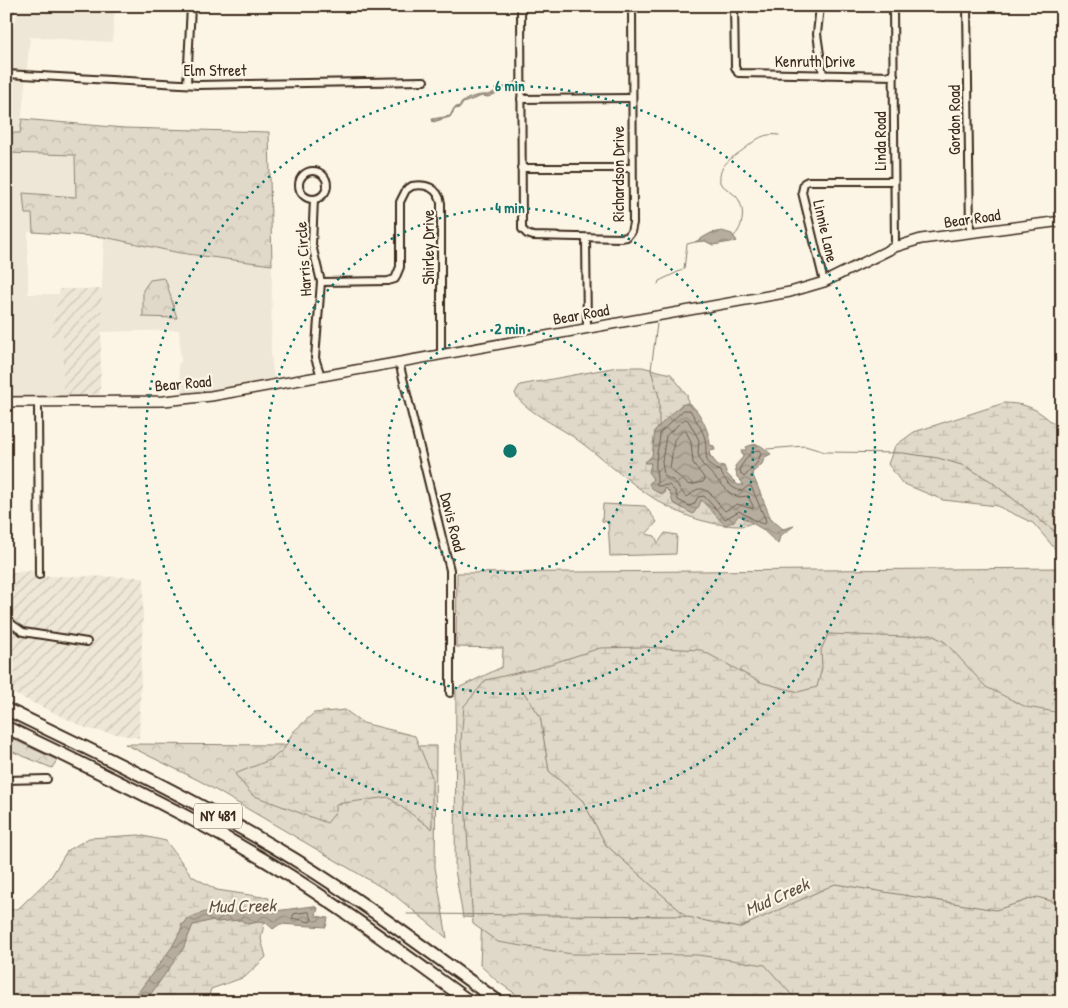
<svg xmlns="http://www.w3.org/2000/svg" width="1068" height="1008" font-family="'Patrick Hand',sans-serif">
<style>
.built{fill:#eee6d6}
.industrial{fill:url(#industrial-furrows)}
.forest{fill:url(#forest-crowns);stroke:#8e8173}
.wetland{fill:url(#wetland-marsh);stroke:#8e8173}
.water{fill:url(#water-waves);stroke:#85796b}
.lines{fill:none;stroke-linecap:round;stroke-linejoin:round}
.shore{stroke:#6d5e51;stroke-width:1}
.stream{stroke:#85796b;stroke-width:1}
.minor-casing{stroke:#3b2a1e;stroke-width:10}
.secondary-casing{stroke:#3b2a1e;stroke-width:12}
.primary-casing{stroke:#3b2a1e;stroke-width:14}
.motorway-casing{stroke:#3b2a1e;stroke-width:15}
.minor{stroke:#fcf5e5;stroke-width:6}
.secondary{stroke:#fcf5e5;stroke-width:9}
.primary{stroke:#fcf5e5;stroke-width:10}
.motorway{stroke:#fcf5e5;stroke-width:11}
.ring{fill:none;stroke:#0f766e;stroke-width:2.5;stroke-dasharray:2.5 5}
.labels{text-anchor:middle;stroke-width:4.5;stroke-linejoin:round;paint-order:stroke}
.shield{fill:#fcf5e5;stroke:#75675a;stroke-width:1}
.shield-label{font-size:15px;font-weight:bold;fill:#3b2a1e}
.street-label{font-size:16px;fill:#3b2a1e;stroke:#fcf5e5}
.water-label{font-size:18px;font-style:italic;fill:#605144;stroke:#fcf5e5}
.centre{fill:#0f766e;stroke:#fcf5e5;stroke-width:2.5}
.ring-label{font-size:15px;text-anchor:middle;font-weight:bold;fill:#0f766e;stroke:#fcf5e5;stroke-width:4.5;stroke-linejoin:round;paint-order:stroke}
</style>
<defs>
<pattern id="industrial-furrows" width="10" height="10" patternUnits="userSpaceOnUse" patternTransform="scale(1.25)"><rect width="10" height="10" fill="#eee6d6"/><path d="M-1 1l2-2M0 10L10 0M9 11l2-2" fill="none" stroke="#cdc5b7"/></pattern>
<pattern id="forest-crowns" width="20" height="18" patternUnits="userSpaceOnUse" patternTransform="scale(1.25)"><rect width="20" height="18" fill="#e0d8c8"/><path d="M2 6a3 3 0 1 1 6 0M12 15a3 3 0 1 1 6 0" fill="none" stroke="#c1baab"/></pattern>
<pattern id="wetland-marsh" width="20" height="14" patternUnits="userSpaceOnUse" patternTransform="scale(1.25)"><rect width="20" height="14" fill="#e0d8c8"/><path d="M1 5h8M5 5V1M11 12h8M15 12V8" fill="none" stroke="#c1baab"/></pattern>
<pattern id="water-waves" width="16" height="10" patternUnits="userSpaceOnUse" patternTransform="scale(1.25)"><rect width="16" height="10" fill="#b7ad9e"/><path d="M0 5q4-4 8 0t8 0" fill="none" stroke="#968d80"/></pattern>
</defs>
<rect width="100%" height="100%" fill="#fcf5e5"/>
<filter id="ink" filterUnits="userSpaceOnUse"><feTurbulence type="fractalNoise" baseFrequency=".02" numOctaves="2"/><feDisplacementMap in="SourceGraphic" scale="10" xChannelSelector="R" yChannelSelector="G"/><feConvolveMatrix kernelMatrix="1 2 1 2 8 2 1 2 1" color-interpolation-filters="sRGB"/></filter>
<g filter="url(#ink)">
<g class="built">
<path d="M19,6H115L112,42L30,37L20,133H6V56Z"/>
<path d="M6,153L75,155L76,197L24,193L25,214L32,213L33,232H28V294H59L50,336H63V396H6Z"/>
<path d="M104,237L180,253L272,265L271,355L274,381L182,396L178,364L181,362L179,330L100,332Z"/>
</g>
<g class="industrial">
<path d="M60,289H102L100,394L63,396V336H50Z"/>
<path d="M39,570L40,576L144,577L139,738L88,729L6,690V573Z"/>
</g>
<g class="forest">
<path d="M22,119L124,128L269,132L272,265L180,253L104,237L33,232L32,214H25L23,193L76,197L75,155L6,153V133H20Z"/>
<path d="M163,278L166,281L177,318L143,317V290L150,280Z"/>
<path d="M603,504L645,506L657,522L646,534L655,536L658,543L665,533L677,535L676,554L610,556L608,522L602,521Z"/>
<path d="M1062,568V1002H527L497,981L480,965L482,918L463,917L455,870L456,689L502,667L503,648L456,647L457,573Z"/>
<path d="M6,736L57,760L52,768L6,749Z"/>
<path d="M125,744L436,746L435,867L447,938L393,894L200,781Z"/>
</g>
<g class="wetland">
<path d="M617,367H642L671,374L687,395L691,423L704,447L756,520C746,528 736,526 724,525C659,517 622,471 572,436C559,427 519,407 515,393L520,385Z"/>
<path d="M1004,403C1034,404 1040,412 1062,431V557L1033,523L997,506L943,500L902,483L888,464L895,446L914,432Z"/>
<path d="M828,634L907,637L930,634L945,642L986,687L1026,707L1062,713V1002H798L765,965L698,955L572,954L498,942L473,924L461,740L464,706L486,680L538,668L600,648L642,647L701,650L760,682L798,692L817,687L822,668L821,650Z"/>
<path d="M345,710L363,723L415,736L432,777V829L388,797L336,804V812L327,823L252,795L235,774L272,759L284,749L293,732L314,713Z"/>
<path d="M139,835L166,841L192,876L217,890L269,898L261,939L266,957L245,977L211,989L207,1002H6V912L19,908L51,877L67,851L89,838Z"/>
</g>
<g class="water">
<path d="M517,81L518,84L488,97L482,96L463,103L460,108L455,109L450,117L433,122L432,119L450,116L454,108L459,106C464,98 478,94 488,95Z"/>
<path d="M722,231L732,234L737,241L713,245L705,241L695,242L711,233Z"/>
<path d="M688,403C699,408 710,433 710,445L714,446L715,450L709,451L710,456L718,465L724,466L727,474L738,485H743L742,482L737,477L735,466L743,457L741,450H746V447C760,441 762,447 771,454L765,457L762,464L752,473L771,519L783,529L794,526L780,536L778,544L762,529L739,515L733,522L725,525L701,500L699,506L693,514L673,503L670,493L665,488L664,494C657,493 653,490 649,484L653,479L649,473L651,463H644L652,456L655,430L681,405Z"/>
<path d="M313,906L318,908L316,916L328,918L326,927L280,924L273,929L264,921L248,924L241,920L216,922L213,920L193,925L183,949L145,1002H131L172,947L182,928L181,925L185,923L186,919L205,912L275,911Z"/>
</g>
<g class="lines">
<g class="shore">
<path d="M684,410H690C695,419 703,430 705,439C708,453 701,466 721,471C723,480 733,490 742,491L748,486H751L766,521L765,524L760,523L739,511L725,519L704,496L698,497L694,504L689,506L678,500L675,491L669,485L657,486C658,478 655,470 656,462C656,453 660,443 660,433Z"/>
<path d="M685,419L688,420L699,440L698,454L702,464L730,493L739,497L748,496L753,506V509L737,504L725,511C717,504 709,484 696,490C691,493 691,496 686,497L674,481L664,476L662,461L666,436Z"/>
<path d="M683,431H686L691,442L693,463L705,479L703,482L689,485L670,469L674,440Z"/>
<path d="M752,451L759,450L761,453L758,462L744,477L741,474L740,468Z"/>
<path d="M309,912L312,919L310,922L292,918L294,914Z"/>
</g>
<g class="stream">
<path d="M733,237C744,228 746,208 736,196C731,192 725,188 720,183C718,163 733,158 747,147C758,138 764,133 779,135"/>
<path d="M658,284L659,281L684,269L687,244L695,242"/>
<path d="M657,324L651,370L659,397V427"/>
<path d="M767,449L805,446L825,452L903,453L938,458L965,466L989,480L1062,537"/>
<path d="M520,687L540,716L549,771L583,801L606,845L685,915"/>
<path d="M407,914L683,916L739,928L835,884L996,910L1037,897L1062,904"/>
</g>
<defs>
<g id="minor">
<path d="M521,6L522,229L527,234L533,236L620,238L627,237L631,232L633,223L632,6"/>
<path d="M734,6L735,67L738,73L894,76"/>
<path d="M820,6L817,34L823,75"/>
<path d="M893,6L895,247"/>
<path d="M967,6L970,233"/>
<path d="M6,74L198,85L424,81"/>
<path d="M187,84L191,6"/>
<path d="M521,99L631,98"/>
<path d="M521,168H632"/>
<circle cx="313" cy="185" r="14"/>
<path d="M314,199L312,245L321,282L315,358L321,376"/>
<path d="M586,238L587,328"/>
<path d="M321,282L388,281L395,279L400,267V202L406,190L412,186C426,183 438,188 441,203V354"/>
<path d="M824,282L802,192L804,183L808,181H894"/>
<path d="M399,362L450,570V693"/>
<path d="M38,403L39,575"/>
<path d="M6,620L23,632L87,642"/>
<path d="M6,780L47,779"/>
</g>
<path id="secondary" d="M6,402L164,401L211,396L790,292L824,282L895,247L921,239L1062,221"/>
<path id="primary" d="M6,13L8,6"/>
<g id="motorway">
<path d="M6,709C103,756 202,803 294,859C365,903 431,953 499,1002"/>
<path d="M6,727C96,771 186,813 271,864C340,906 405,955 470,1002"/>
</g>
</defs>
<use href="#minor" class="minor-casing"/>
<use href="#secondary" class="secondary-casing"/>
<use href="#primary" class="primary-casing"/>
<use href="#motorway" class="motorway-casing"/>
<use href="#minor" class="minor"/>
<use href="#secondary" class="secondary"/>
<use href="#primary" class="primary"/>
<use href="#motorway" class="motorway"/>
</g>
</g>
<g class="ring">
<circle cx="510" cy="451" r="122"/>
<circle cx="510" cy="451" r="243"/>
<circle cx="510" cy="451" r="365"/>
</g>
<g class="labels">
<rect class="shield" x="194" y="803.5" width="48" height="25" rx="4"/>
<g class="shield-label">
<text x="218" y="821">NY 481</text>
</g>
<g class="street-label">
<text x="815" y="67">Kenruth Drive</text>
<text x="215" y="76">Elm Street</text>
<text transform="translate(954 120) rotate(-90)" y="6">Gordon Road</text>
<text transform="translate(880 141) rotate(-90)" y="6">Linda Road</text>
<text transform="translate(618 174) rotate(-90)" y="6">Richardson Drive</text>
<text transform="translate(972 218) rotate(-8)" y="6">Bear Road</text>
<text transform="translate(826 231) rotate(77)" y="6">Linnie Lane</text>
<text transform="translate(428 247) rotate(-90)" y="6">Shirley Drive</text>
<text transform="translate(303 259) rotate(-94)" y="6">Harris Circle</text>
<text transform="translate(581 314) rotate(-10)" y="6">Bear Road</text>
<text transform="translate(183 383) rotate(-5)" y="6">Bear Road</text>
<text transform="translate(453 522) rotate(76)" y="6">Davis Road</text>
</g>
<g class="water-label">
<text transform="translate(777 897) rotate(-24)" y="6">Mud Creek</text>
<text transform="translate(242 906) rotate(-1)" y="6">Mud Creek</text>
</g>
</g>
<circle cx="510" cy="451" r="8" class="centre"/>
<g class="ring-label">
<text x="510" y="91">6 min</text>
<text x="510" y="213">4 min</text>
<text x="510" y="334">2 min</text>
</g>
<rect width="1068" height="1008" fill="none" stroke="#fcf5e5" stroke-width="25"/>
<rect x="12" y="12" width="1043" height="983" fill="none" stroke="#3b2a1e" stroke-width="2" filter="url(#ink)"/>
</svg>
